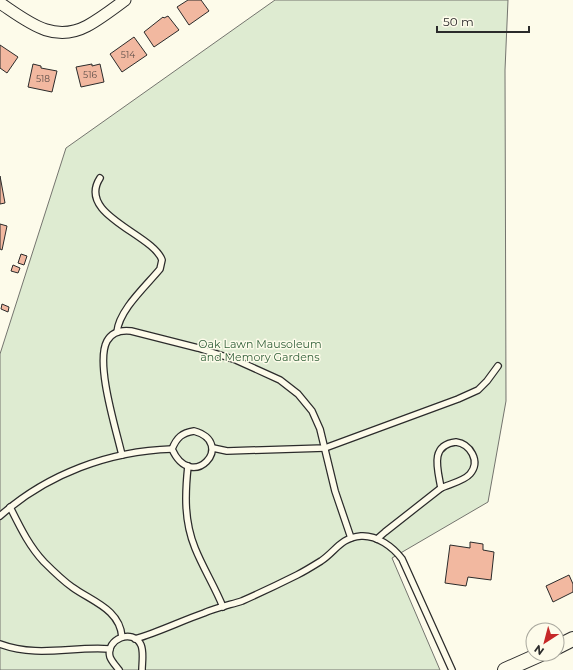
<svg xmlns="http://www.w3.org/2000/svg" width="573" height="670" font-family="Montserrat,sans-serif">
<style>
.green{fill:#deebd1;stroke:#74746e}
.building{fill:#f2b8a0;stroke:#2b2b2b}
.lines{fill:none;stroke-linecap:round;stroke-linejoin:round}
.service-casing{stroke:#2b2b2b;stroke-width:8}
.minor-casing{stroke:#2b2b2b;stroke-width:13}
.tertiary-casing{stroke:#2b2b2b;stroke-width:16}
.service{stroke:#fdfbea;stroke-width:5.5}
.minor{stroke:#fdfbea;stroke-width:11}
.tertiary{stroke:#fdfbea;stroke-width:14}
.labels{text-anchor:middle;stroke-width:3;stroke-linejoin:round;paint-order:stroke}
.number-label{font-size:9px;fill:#5d4e48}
.park-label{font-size:11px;fill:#34623c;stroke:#fdfbea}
</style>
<rect width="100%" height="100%" fill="#fdfbea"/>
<path class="green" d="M275,0H508L505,70L506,401L488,502L392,558L440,670H0V354L66,148Z"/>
<g class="building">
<path d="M188,0H201L209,11L189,25L177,7Z"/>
<path d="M168,16L179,30L154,47L144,32L163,17L164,18Z"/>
<path d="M134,37L147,55L122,72L110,54Z"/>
<path d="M0,45L18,57L7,73L0,68Z"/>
<path d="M33,64L41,66V68L57,71L52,92L28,87Z"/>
<path d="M92,64V66L100,64L104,82L81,87L76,67Z"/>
<path d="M0,176L5,203L0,204Z"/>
<path d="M0,224L7,226L2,250L0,249Z"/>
<path d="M21,254L27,256L24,265L18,263Z"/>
<path d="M13,265L20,268L18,273L11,271Z"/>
<path d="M2,304L9,307L8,312L1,309Z"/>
<path d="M470,542L483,544V550L494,552L491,580L468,577L466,586L445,583L450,545L470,548Z"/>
<path d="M569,575L573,584V592L553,602L546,586Z"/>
</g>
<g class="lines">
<defs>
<g id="service">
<path d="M100,178C76,215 153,234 162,260L160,269C146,286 119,310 117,332"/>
<path d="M194,431C237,443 192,494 172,449C177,437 182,433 194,431Z"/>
<path d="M456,442C470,444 481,461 470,474C464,481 450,484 441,488C438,470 429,445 456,442Z"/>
<path d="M213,448L227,451L325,448L458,399L478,390L487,381L498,366"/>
<path d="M122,455C116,429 95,363 107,341C112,332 122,330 131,331L198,348L236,360L280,380L298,394L312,411L320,429L335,491L351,538"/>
<path d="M188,466C185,494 184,521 195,548C203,568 215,587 223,607"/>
<path d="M10,507C20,527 29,546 44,562C53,571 62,580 72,587C91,601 120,609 122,637"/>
<path d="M0,516C47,474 109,451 172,449"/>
<path d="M377,539L385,532L441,488"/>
<path d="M135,639C159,632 181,621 204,613C216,608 229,605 242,601C260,593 279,584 297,575C305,571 313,566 321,561C336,551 340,538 361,536C377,535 393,547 402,559L452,670"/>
<path d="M0,644C38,658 72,646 110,649"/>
<path d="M119,670C116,666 112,662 110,657C105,639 133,628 141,645C144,652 142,663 142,670"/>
</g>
<path id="minor" d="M0,3C27,21 53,44 87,26C100,19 113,9 125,0"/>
<g id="tertiary">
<path d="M557,647L573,639"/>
<path d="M505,670L541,654"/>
</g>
</defs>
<use href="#service" class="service-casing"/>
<use href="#minor" class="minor-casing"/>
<use href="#tertiary" class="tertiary-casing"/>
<use href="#service" class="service"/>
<use href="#minor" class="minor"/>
<use href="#tertiary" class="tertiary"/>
</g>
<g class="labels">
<g class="number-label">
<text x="128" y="58">514</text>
<text x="90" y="78">516</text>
<text x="43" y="82">518</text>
</g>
<g class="park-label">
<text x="260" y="348">Oak Lawn Mausoleum<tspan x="260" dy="13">and Memory Gardens</tspan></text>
</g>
</g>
<g transform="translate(545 642) rotate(216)"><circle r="19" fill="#fdfbea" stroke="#a9a89e"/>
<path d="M0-3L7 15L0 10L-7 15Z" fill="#c62828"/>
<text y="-6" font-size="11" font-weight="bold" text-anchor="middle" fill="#2b2b2b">N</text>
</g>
<path d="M437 26v6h92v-6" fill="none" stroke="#2b2b2b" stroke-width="2"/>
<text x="443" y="26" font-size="12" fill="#2b2b2b" stroke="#fdfbea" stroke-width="3" paint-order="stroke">50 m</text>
</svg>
